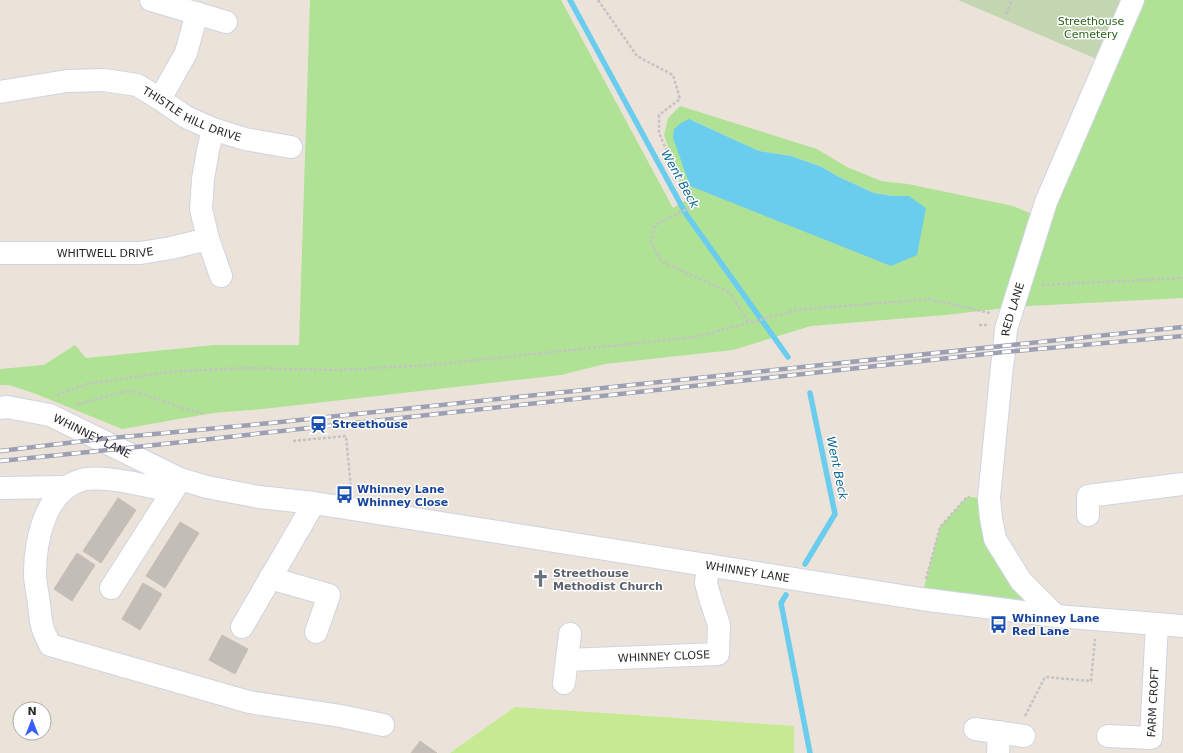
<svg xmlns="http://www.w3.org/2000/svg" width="1183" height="753" font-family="'DejaVu Sans',sans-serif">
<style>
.green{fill:#b0e295;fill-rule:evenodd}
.cemetery{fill:#c3d5b1}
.pitch{fill:#c5ea91}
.water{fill:#6bcdee}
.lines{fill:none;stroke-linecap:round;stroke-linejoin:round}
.stream{stroke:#6bcdee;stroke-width:5.5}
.building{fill:#c3bdb7;stroke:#c6bfb4}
.minor-casing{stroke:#cfd3e2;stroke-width:24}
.path{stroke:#c3c3c3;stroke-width:2.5;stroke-dasharray:3 2;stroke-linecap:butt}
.minor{stroke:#fff;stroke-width:22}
.rail-casing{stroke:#9da0b3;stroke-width:4.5}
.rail{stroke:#fff;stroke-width:3;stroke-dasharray:9;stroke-linecap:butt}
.labels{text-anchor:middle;stroke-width:3;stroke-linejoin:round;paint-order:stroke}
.park-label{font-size:11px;fill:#296519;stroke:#fff}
.street-label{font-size:11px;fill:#282828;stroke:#fff}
.transit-label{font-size:11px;font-weight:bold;fill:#164399;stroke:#fff;text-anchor:start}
.worship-label{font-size:11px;font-weight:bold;fill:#5b616d;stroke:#fff;text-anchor:start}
.water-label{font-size:12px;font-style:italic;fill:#0d6998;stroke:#fff}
</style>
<rect width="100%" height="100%" fill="#ebe3da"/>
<g class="green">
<path d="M310,0H561L673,208L689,199L676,170L664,135L668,118L680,106L817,149L847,167L881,181L908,184L1013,206L1041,218L1133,0H1183V298L1013,307L946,315L811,326L733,350L605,364L561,375L263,409L213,413L122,429L36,394L9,385H0V369L44,365L75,345L86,358L214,345H299ZM689,119L759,151L791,156L822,167L837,176L874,193L893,196H909L917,255Z"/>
<path d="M967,497L989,498L991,518L1056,616L921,599L940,527Z"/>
</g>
<path class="cemetery" d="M958,0H1133L1106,63Z"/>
<path class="pitch" d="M515,707L794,726V753H450Z"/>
<path class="water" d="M689,119L759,151L791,156L822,167L837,176L874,193L893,196H909L926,208L917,255L891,266L690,186L673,138L674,129L681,123Z"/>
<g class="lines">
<g class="stream">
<path d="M570,0L686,214L788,357"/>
<path d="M805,564L835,514L810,393"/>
<path d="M786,595L781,603L810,753"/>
</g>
</g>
<g class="building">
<path d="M118,498L136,510L101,563L83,551Z"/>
<path d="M180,522L199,533L165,588L146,576Z"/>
<path d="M77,553L95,565L72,601L54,589Z"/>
<path d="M143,583L162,594L140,630L122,619Z"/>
<path d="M222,635L248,649L235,674L209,660Z"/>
<path d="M420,741L437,753H411Z"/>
</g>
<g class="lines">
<defs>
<g id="minor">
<path d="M151,0L226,22"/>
<path id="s1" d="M0,92L67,81L104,80L137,85L160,99L186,117L213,129L245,139L291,147"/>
<path d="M160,99L186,53L197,13"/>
<path d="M213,129L208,150L203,179L201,209L208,239L221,276"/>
<path id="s2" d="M0,253H140L171,248L208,239"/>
<path id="s3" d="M0,408L7,407L50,415L180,479L207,487L259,497L314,503L441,523L921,599L1056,616L1183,626"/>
<path d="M0,488L67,487"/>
<path d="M172,491C150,487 103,474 82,480C45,490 35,541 35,574C35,584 38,594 39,604C40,611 40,618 42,625C43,632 47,638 50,645L249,702L341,716L383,725"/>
<path d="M1088,515V496L1183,484"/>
<path d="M270,578L329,595L316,632"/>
<path d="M111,588L180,480"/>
<path id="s4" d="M1056,616L1021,581L995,539L991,518L989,498L1002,366L1004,352L1006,329L1046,202L1133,0"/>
<path d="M242,627L314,503"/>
<path id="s5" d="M567,660L718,654L719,625L711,601L706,583L708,565"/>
<path d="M564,683L570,634"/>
<path d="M975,729L1024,736"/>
<path id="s6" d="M1108,736L1151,738L1157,624"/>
<path d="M998,753L999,732"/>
</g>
</defs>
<use href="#minor" class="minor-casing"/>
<g class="path">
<path d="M598,0L637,56L673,75L680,99L659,115V133L691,207L655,225L651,242L661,261L729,292L749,323"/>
<path d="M1006,14L1012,0"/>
<path d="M1042,285L1183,278"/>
<path d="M979,325H987"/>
<path d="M57,395L87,384L167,372L242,368L340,370L429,365L695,337L797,310L929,299L990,313"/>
<path d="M76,405L127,391L137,392L183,408L206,414"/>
<path d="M293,441L346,436L351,488"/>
<path d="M926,579L940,527L967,497H970"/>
<path d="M1025,716L1045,677L1091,681L1095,639"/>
</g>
<use href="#minor" class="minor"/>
<defs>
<g id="rail">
<path d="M0,451L101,439L271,423L1183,327"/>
<path d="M0,461L118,449L1004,352L1183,336"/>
</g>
</defs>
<use href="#rail" class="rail-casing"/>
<use href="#rail" class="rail"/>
</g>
<defs>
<symbol id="station-bare" viewBox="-9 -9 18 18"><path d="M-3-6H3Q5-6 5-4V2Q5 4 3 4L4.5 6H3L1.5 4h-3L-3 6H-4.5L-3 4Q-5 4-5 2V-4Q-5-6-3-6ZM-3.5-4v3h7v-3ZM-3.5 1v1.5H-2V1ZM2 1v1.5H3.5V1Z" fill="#1a4fb4" stroke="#fff" stroke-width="2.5" paint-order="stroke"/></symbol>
<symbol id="bus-bare" viewBox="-9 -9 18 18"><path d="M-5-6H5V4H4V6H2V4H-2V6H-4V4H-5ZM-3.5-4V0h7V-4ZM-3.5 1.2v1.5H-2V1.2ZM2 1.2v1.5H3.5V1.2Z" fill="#1a4fb4" stroke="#fff" stroke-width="2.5" paint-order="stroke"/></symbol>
<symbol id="church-bare" viewBox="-9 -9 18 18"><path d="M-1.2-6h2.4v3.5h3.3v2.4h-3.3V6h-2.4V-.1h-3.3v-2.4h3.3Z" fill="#6b7280" stroke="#fff" stroke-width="2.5" paint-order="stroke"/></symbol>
</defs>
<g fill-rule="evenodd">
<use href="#station-bare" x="306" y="412" width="25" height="25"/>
<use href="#bus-bare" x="332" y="482" width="25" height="25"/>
<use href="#church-bare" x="528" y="566" width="25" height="25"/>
<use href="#bus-bare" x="986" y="612" width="25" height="25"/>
</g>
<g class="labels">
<g class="park-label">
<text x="1091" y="25">Streethouse<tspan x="1091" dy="13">Cemetery</tspan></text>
</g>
<g class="street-label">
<text dy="4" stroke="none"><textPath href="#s1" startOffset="201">THISTLE HILL DRIVE</textPath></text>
<text dy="4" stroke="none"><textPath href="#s2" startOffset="105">WHITWELL DRIVE</textPath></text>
<text dy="4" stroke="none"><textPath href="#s4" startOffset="331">RED LANE</textPath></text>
<text dy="4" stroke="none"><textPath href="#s3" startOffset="98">WHINNEY LANE</textPath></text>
<text dy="4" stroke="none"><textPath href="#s3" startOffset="771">WHINNEY LANE</textPath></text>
<text dy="4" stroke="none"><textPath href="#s5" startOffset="97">WHINNEY CLOSE</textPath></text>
<text dy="4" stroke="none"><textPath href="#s6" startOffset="79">FARM CROFT</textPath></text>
</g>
<g class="transit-label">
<text x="332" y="428">Streethouse</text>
<text x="357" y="493">Whinney Lane<tspan x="357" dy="13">Whinney Close</tspan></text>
<text x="1012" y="622">Whinney Lane<tspan x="1012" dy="13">Red Lane</tspan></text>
</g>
<g class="worship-label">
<text x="553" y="577">Streethouse<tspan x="553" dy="13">Methodist Church</tspan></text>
</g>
<g class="water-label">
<text transform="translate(680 179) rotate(61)" y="4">Went Beck</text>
<text transform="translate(837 468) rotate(78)" y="4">Went Beck</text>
</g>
</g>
<g transform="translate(32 721)"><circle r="19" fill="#ffffff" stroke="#a9a9a9"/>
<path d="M0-3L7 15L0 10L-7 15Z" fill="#385efa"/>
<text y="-6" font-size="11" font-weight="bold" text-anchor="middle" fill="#282828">N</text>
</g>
</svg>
